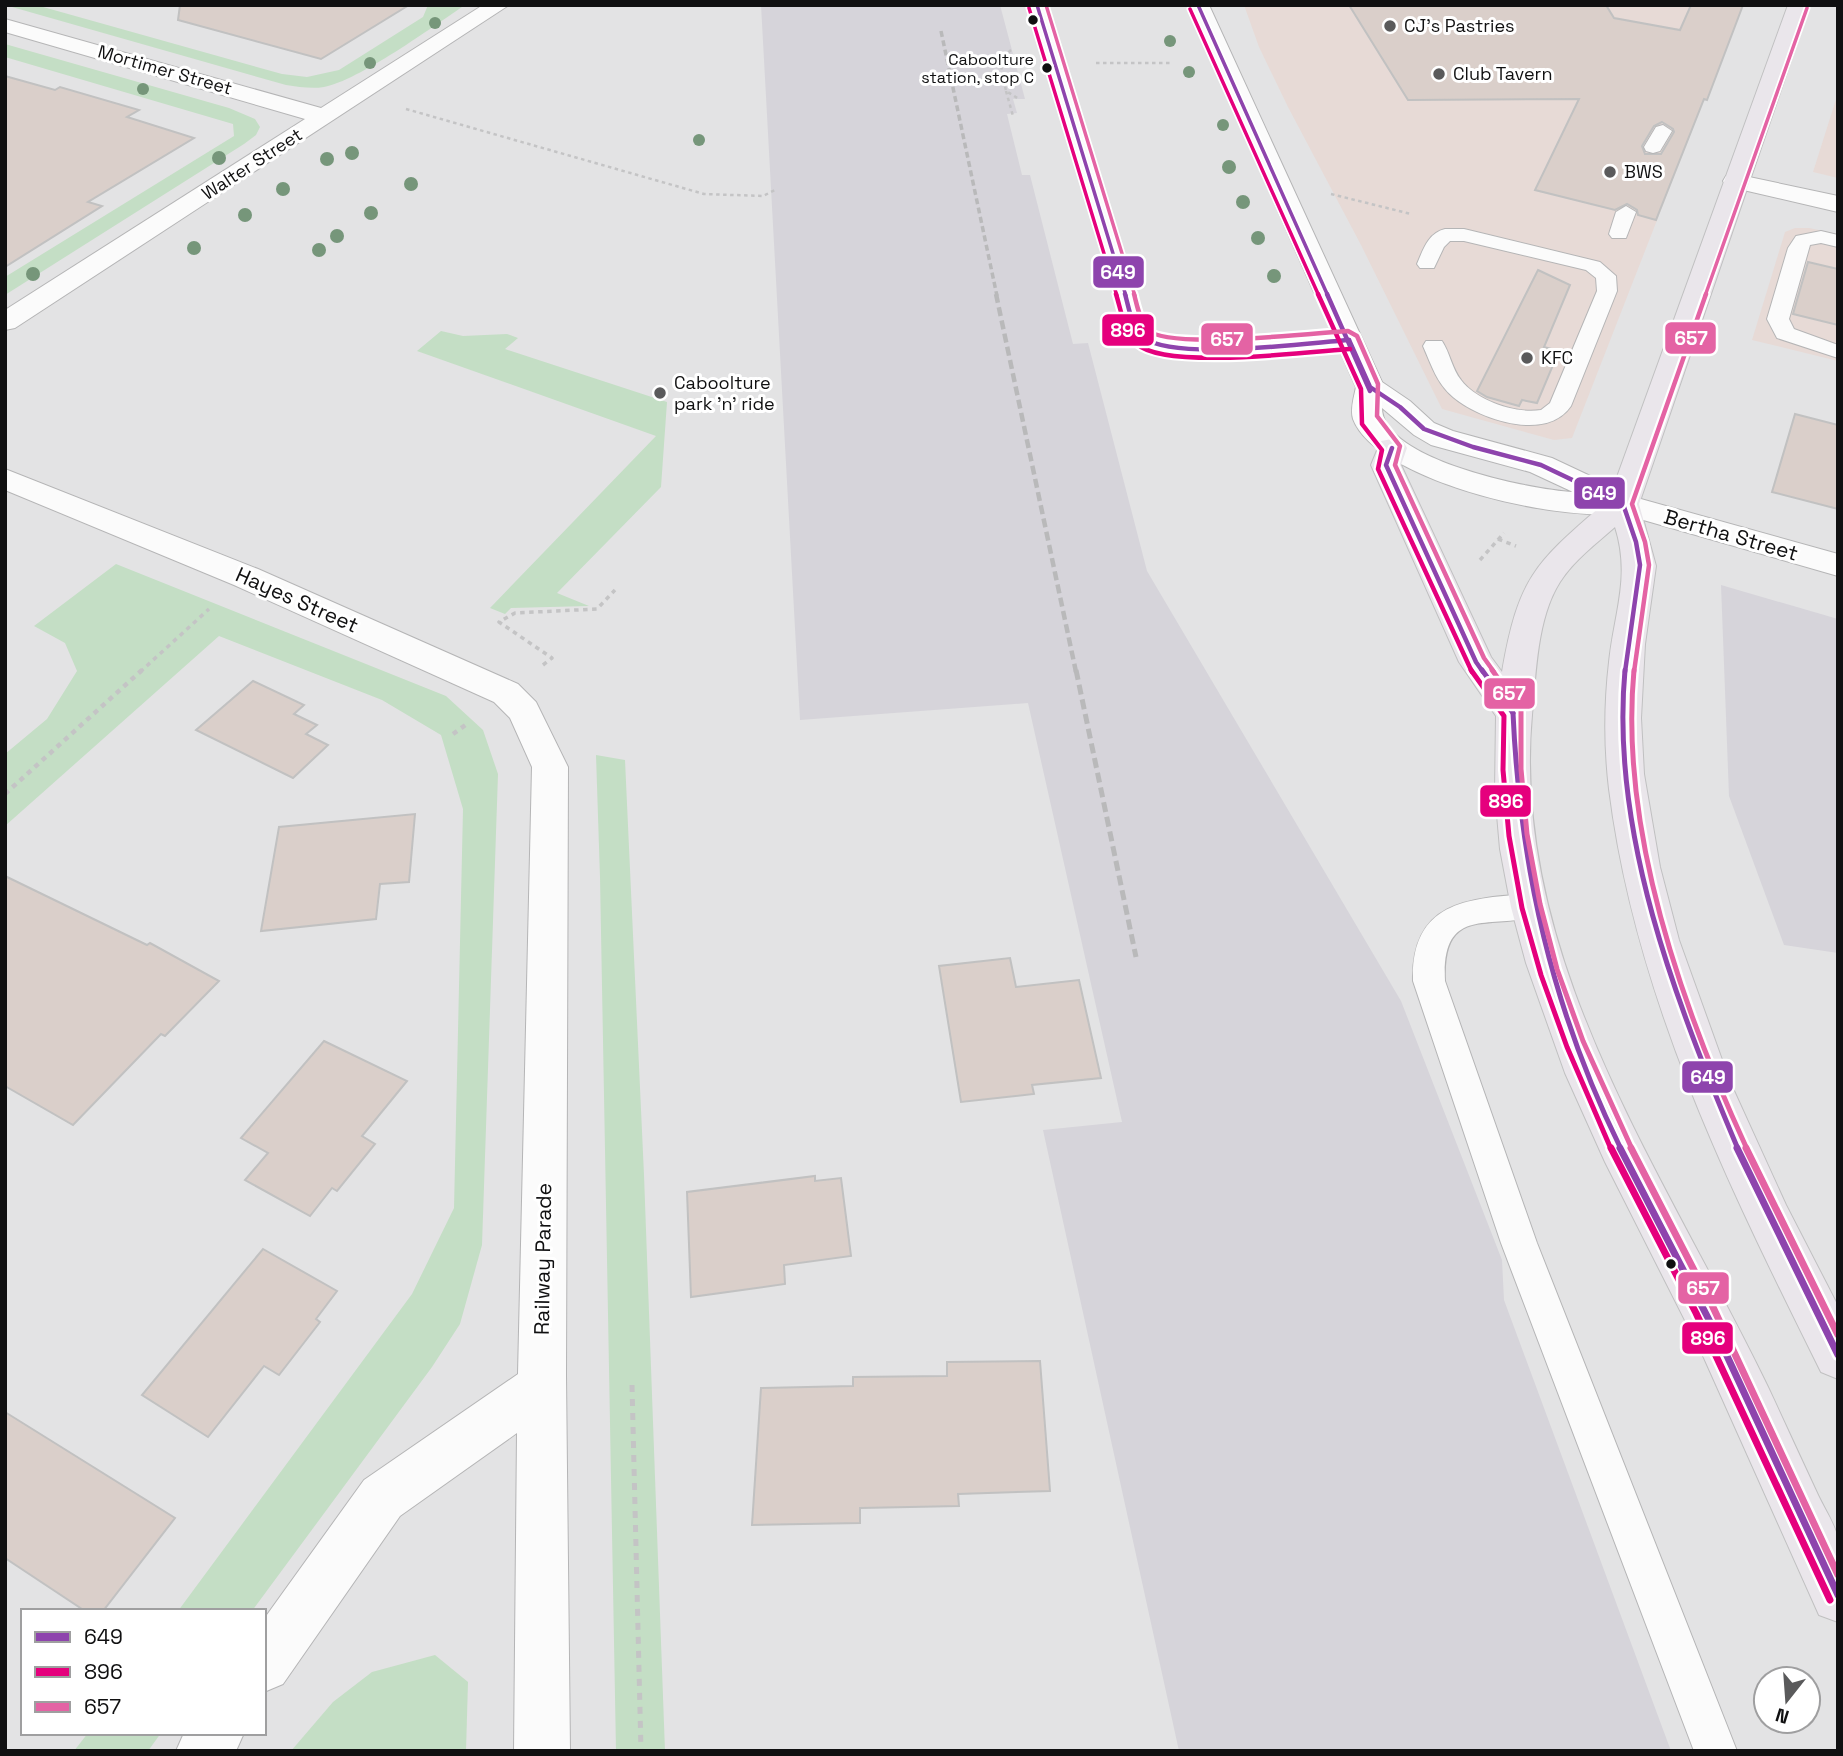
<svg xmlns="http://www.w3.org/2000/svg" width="1843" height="1756" font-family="'Space Grotesk',sans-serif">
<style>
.commercial{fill:#e7dad6}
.built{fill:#d6d4da}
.green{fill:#c4dec5}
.building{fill:#dacfca;stroke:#c1c1c1;stroke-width:2;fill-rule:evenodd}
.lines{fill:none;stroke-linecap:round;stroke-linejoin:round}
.service-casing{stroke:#b5b5b6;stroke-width:2}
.minor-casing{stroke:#b5b5b6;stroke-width:2}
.tertiary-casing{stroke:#b5b5b6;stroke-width:2}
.primary-casing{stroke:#c0c0c1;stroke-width:2}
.path-far3{stroke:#c4c4c5;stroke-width:2.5;stroke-dasharray:3.5 3.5;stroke-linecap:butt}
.path-far2{stroke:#c4c4c5;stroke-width:3.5;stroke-dasharray:4.5 4.5;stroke-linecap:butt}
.path-far1{stroke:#c4c4c5;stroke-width:4.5;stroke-dasharray:5 5;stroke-linecap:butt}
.path{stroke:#c4c4c5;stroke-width:5;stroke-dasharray:7 7;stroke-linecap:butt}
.service{fill:#fbfbfb;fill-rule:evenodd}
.minor{fill:#fbfbfb;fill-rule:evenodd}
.tertiary{fill:#fbfbfb;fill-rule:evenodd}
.primary{fill:#eae6eb;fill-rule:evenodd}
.rail-far2{stroke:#b9b9ba;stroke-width:3.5;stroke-dasharray:6 3.5;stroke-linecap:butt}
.rail-far1{stroke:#b9b9ba;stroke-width:4.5;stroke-dasharray:9 4.5;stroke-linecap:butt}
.rail{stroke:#b9b9ba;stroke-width:5;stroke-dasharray:10 5;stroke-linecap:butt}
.bus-1-far3-casing{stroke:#fff;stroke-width:7}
.bus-1-far2-casing{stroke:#fff;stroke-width:9}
.bus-1-far1-casing{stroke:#fff;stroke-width:10}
.bus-1-casing{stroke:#fff;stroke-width:12}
.bus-2-far3-casing{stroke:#fff;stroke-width:7}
.bus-2-far2-casing{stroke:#fff;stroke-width:9}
.bus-2-far1-casing{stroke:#fff;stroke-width:10}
.bus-2-casing{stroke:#fff;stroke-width:12}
.bus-3-far3-casing{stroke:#fff;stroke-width:7}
.bus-3-far2-casing{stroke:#fff;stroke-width:9}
.bus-3-far1-casing{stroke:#fff;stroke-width:10}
.bus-3-casing{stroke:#fff;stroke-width:12}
.bus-1-far3{stroke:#8e44ad;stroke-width:3.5}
.bus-1-far2{stroke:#8e44ad;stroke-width:4.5}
.bus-1-far1{stroke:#8e44ad;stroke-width:5}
.bus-1{stroke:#8e44ad;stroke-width:7}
.bus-2-far3{stroke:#e5007d;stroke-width:3.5}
.bus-2-far2{stroke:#e5007d;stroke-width:4.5}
.bus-2-far1{stroke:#e5007d;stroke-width:5}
.bus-2{stroke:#e5007d;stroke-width:7}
.bus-3-far3{stroke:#e463a4;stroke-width:3.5}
.bus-3-far2{stroke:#e463a4;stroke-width:4.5}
.bus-3-far1{stroke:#e463a4;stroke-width:5}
.bus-3{stroke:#e463a4;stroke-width:7}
.tree{fill:#76967a}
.bus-dot{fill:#101011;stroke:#fff;stroke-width:2.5}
.poi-dot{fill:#5a5a5b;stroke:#fff;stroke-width:2.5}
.labels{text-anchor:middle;stroke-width:6;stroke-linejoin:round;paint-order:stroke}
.far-bus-label{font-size:16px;fill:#101011;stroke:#fff;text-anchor:end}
.far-poi-label{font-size:18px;fill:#101011;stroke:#fff;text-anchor:start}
.far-street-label{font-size:18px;fill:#101011;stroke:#fff}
.street-label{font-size:21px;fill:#101011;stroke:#fff}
.line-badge{stroke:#fff;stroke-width:2.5}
.badge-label{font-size:19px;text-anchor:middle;font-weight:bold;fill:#fff}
</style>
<rect width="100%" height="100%" fill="#e3e3e4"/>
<g class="commercial">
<path d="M1244,5H1741L1572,438L1554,440L1442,409L1361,245L1288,107L1259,47Z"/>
<path d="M1838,93V178L1813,172Z"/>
<path d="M1795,228H1809L1838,234V361L1752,340L1785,232Z"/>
</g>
<g class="built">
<path d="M761,5H1000L1025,99H1013L1017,113L1007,114L1022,175H1030L1073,344L1088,343L1147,571L1401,1001L1502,1260L1504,1300L1671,1751H1179L1043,1130L1122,1122L1028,703L800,720Z"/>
<path d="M1721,585L1838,619V953L1784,945L1729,796Z"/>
</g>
<g class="green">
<path d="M5,5H36L282,74L307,77L339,70L423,17L428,5H465C434,26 358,81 324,87C312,89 299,87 286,85Z"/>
<path d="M5,44L229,108L255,119L260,127L256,135L244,144L5,295V277L234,136L233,124L5,57Z"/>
<path d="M441,331L463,336L507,334L518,338L505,349L667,402L661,487L557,593L589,606L511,608L505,614L490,608L656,436L417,351Z"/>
<path d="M116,564L446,696L483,730L498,774L482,1245L460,1324L432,1367L252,1611H178L412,1294L454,1208L463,809L441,735L382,700L219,636L5,826V754L47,719L77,671L65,643L34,626Z"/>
<path d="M596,755L625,760L644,1175L665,1751H616L600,877Z"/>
<path d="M435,1655L468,1682L466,1751H291L333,1702L372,1672Z"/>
<path d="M88,1733H161L148,1751H74Z"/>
</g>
<g class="building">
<path d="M180,5H409L321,59L178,20Z"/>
<path d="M1349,5H1606L1614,18L1680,30L1691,5H1743L1707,100L1704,99L1656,220L1638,215L1637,210L1627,204L1615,210L1535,190L1579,99L1408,100ZM1662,122L1673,129L1674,132L1661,154H1645L1642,146L1654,126Z"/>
<path d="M5,76L55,90L60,87L139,110L127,117L194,138L88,202L102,206L5,267Z"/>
<path d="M1808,262L1838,269V325L1793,314Z"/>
<path d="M1538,270L1570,285L1544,347L1559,351L1537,403L1522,400L1519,406L1487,397L1477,391Z"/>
<path d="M1795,414L1838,425V509L1772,492Z"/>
<path d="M253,681L304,705L294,714L317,725L306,734L328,745L293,778L196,730Z"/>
<path d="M415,814L409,882L380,884L376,919L261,931L279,827Z"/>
<path d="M5,876L147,945L150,943L219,981L165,1036L161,1034L73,1125L5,1086Z"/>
<path d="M1010,958L1016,987L1079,980L1101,1078L1032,1085L1034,1094L961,1102L939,966Z"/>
<path d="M324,1041L407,1081L362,1136L375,1144L337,1191L332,1188L310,1216L245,1180L268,1153L241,1138Z"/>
<path d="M815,1176V1181L841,1178L851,1256L784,1265L785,1284L691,1297L687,1192Z"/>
<path d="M263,1249L337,1291L316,1319L320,1322L279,1375L264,1366L208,1437L142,1395Z"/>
<path d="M1040,1361L1050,1491L958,1494L959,1506L860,1508V1523L752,1525L761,1388L853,1386V1377L947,1376V1362Z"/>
<path d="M5,1412L175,1518L103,1611H85L5,1558Z"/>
</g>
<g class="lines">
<defs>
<g id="service">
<path d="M1029,5H1045L1145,324L1150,333L1172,341H1227L1349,334L1357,335L1360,340L1357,345C1326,352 1176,361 1150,350C1136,344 1131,336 1123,324Z"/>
<path d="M1663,125L1672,131L1660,151L1653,153L1646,151L1644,147L1656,127Z"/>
<path d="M1626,206L1636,212L1626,238H1612L1609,234L1616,212Z"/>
<path d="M1445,229H1464L1600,262L1616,276L1617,291L1571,406C1547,442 1480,420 1453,397C1437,384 1431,364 1423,346L1426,341H1442C1450,353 1452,369 1461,380C1477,401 1516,414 1541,410L1550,403L1597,291L1596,278L1586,270L1464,241H1450L1444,247L1434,268H1420L1417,264C1423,250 1428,233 1445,229Z"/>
<path d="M1821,231L1838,235V247L1821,243L1810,245L1789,319L1794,329L1838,345V358L1777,338L1767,319L1788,248L1796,236Z"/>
<path d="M1531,894L1542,897L1546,906L1542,915C1492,931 1441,903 1445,981L1537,1243L1737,1751H1694L1501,1243L1413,981C1411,902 1467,898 1531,894Z"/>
</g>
<g id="minor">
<path d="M483,5H509L15,328L5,330V310L305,119L5,32V19L321,108Z"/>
<path d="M1735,174L1838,196V212L1726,186L1723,181L1726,176Z"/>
<path d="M5,469L258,569L518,684L536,702L568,767L566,1376L570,1751H514L517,1433L400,1516L283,1684L264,1692V1619L364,1480L518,1374L532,767L510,718L494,702L234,585L5,490Z"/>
<path d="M1623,494L1838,554V576L1612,511L1607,504L1612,497Z"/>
<path d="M184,1733H244L236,1751H176Z"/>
</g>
<path id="tertiary" d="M1187,5H1209L1382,382L1410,401L1434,423L1453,431L1552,458L1620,490L1623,494L1634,497L1639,504L1634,511C1574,527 1377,483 1353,419C1350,409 1354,397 1356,387ZM1382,408L1414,435L1431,445L1530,472L1573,492C1532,490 1382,460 1382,408Z"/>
<path id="primary" d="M1788,5H1810L1639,504L1656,566L1645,644L1641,718L1644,774L1660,867L1679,940L1730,1082L1786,1205L1838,1306V1379L1821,1372C1729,1187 1635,997 1609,789C1604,747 1604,705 1609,662C1614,613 1631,577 1615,527C1596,544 1574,560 1560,582C1537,618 1536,673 1532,715C1510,960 1667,1177 1768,1387C1785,1423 1801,1459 1818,1495C1824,1508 1835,1524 1838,1539C1842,1565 1838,1596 1838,1622L1819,1615L1704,1358L1605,1162L1565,1073L1526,963L1511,907L1500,849L1495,792L1496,716L1459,662L1371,465L1381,441L1392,439L1403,441L1407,448L1401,465L1491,657L1502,672C1519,573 1537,562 1609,499Z"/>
</defs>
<use href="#service" class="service-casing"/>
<use href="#minor" class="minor-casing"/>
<use href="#tertiary" class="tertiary-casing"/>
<use href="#primary" class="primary-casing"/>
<g class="path-far3">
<path d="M1011,50L1000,60L1006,91L1019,99"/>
<path d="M1096,63H1172"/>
<path d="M1006,91L1013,116"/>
<path d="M406,109L704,194L763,196L777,189"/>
<path d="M1331,194L1411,214"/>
</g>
<g class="path-far2">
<path d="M1498,539L1516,546"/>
<path d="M1480,560L1504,533"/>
<path d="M543,665L552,658L499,622L515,613L597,609L615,590"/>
<path d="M140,672L209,609"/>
</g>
<g class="path-far1">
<path d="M453,734L467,724"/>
<path d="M5,794L142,670"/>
</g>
<path class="path" d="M632,1385L641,1751"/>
<use href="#service" class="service"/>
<use href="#minor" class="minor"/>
<use href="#tertiary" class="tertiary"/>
<use href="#primary" class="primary"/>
<path class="rail-far2" d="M941,31L997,296"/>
<path class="rail-far1" d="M996,294L1076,672"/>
<path class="rail" d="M1076,670L1136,957"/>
<defs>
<g id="bus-1-far3">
<path d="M1037,5L1126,296"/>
<path d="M1198,5L1328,296"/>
</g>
<g id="bus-1-far2">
<path d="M1125,294C1129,308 1132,330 1144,338C1176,361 1307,343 1349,340"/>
<path d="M1327,294L1370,391"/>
<path d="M1349,340L1370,387L1400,407L1424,429L1473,447L1541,465L1623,504L1636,542L1640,565L1625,672"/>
<path d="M1392,448L1386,465L1476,662L1483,672"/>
</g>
<g id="bus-1-far1">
<path d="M1482,670L1513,713"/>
<path d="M1625,670C1610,833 1676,1002 1738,1149"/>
<path d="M1513,713C1520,868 1552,1009 1621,1149"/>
</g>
<g id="bus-1">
<path d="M1620,1148L1721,1343L1838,1595"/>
<path d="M1737,1148L1838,1355"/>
</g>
<g id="bus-2-far3">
<path d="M1029,8L1117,296"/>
<path d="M1190,9L1319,296"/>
</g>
<g id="bus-2-far2">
<path d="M1116,294C1121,310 1124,332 1137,344C1165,370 1308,352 1350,349"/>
<path d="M1318,294L1361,389L1362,424L1382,450L1378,469L1472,672"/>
</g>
<path id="bus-2-far1" d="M1471,670L1504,716L1503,770L1509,836L1522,908L1541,975L1567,1047L1611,1149"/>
<path id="bus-2" d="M1611,1148L1696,1313L1830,1600"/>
<g id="bus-3-far3">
<path d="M1046,5L1135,296"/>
<path d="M1705,296L1807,8"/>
</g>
<g id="bus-3-far2">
<path d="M1134,294C1137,305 1140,322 1148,330C1168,350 1314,333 1348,331L1357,336L1378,384L1377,416L1400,446L1395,465L1484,658L1494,672"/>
<path d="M1634,672L1649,565L1645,542L1632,504L1706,294"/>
</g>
<g id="bus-3-far1">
<path d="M1492,670L1521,710V769L1527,834L1540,904L1557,969L1583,1041L1632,1149"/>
<path d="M1634,670C1619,829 1681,1006 1747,1149"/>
</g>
<g id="bus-3">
<path d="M1631,1148L1712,1305L1838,1575"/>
<path d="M1746,1148L1838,1335"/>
</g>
</defs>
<use href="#bus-1-far3" class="bus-1-far3-casing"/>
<use href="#bus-1-far2" class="bus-1-far2-casing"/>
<use href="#bus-1-far1" class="bus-1-far1-casing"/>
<use href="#bus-1" class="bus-1-casing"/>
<use href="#bus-2-far3" class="bus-2-far3-casing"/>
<use href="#bus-2-far2" class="bus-2-far2-casing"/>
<use href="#bus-2-far1" class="bus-2-far1-casing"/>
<use href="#bus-2" class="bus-2-casing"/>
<use href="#bus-3-far3" class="bus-3-far3-casing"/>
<use href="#bus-3-far2" class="bus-3-far2-casing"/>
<use href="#bus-3-far1" class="bus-3-far1-casing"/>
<use href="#bus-3" class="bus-3-casing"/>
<use href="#bus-1-far3" class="bus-1-far3"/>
<use href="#bus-1-far2" class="bus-1-far2"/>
<use href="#bus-1-far1" class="bus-1-far1"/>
<use href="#bus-1" class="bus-1"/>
<use href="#bus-2-far3" class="bus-2-far3"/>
<use href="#bus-2-far2" class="bus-2-far2"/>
<use href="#bus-2-far1" class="bus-2-far1"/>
<use href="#bus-2" class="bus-2"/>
<use href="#bus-3-far3" class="bus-3-far3"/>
<use href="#bus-3-far2" class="bus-3-far2"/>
<use href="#bus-3-far1" class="bus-3-far1"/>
<use href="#bus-3" class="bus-3"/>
</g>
<g class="tree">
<circle cx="435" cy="23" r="6"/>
<circle cx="1170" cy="41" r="6"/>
<circle cx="370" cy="63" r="6"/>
<circle cx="1189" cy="72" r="6"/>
<circle cx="143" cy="89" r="6"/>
<circle cx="1223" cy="125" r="6"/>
<circle cx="699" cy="140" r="6"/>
<circle cx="352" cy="153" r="7"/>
<circle cx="219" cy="158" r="7"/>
<circle cx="327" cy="159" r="7"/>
<circle cx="1229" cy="167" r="7"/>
<circle cx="411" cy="184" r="7"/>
<circle cx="283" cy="189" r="7"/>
<circle cx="1243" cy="202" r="7"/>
<circle cx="371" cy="213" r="7"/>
<circle cx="245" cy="215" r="7"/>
<circle cx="337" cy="236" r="7"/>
<circle cx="1258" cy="238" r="7"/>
<circle cx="194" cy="248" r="7"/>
<circle cx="319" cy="250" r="7"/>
<circle cx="33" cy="274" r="7"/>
<circle cx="1274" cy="276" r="7"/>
</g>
<g class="bus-dot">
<circle cx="1033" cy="20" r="6"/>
<circle cx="1047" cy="68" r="6"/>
<circle cx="1671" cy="1264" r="6"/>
</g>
<g class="poi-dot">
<circle cx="1390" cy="26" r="7"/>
<circle cx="1439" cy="74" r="7"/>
<circle cx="1610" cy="172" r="7"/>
<circle cx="1527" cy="358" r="7"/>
<circle cx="660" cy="393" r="7"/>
</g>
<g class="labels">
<g class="far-bus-label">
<text x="1034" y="65">Caboolture<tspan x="1034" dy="18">station, stop C</tspan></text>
</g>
<g class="far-poi-label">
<text x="1404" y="32">CJ's Pastries</text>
<text x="1453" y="80">Club Tavern</text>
<text x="1624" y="178">BWS</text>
<text x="1541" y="364">KFC</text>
<text x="674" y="389">Caboolture<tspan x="674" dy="21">park 'n' ride</tspan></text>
</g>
<g class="far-street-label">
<text transform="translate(165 70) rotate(16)" y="6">Mortimer Street</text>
<text transform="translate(252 164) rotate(-33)" y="6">Walter Street</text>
</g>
<g class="street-label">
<text transform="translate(1731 535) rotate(16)" y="7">Bertha Street</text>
<text transform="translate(297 600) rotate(24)" y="7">Hayes Street</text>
<text transform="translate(543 1259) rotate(-89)" y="7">Railway Parade</text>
</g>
</g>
<g class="line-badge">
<rect x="1092" y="255" width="53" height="34" rx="7" fill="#8e44ad"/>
<rect x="1101" y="313" width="54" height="34" rx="7" fill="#e5007d"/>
<rect x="1664" y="321" width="53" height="34" rx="7" fill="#e463a4"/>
<rect x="1200" y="322" width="54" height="34" rx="7" fill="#e463a4"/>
<rect x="1573" y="476" width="53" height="34" rx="7" fill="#8e44ad"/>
<rect x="1483" y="677" width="53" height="33" rx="7" fill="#e463a4"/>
<rect x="1479" y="784" width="53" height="34" rx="7" fill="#e5007d"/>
<rect x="1681" y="1060" width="53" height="34" rx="7" fill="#8e44ad"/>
<rect x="1677" y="1271" width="53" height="34" rx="7" fill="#e463a4"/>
<rect x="1681" y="1321" width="53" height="34" rx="7" fill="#e5007d"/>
</g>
<g class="badge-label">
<text x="1118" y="279">649</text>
<text x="1128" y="337">896</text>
<text x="1691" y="345">657</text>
<text x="1227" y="346">657</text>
<text x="1599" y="500">649</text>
<text x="1509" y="700">657</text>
<text x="1506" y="808">896</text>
<text x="1708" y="1084">649</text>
<text x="1703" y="1295">657</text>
<text x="1708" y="1345">896</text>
</g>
<rect width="1843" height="1756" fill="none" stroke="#101011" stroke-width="14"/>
<rect x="21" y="1609" width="245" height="126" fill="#ffffff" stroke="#9f9fa0" stroke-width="2"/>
<rect x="35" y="1632" width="35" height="10" fill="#8e44ad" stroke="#9f9fa0" stroke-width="2"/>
<text x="84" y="1644" font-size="21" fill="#101011">649</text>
<rect x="35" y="1667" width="35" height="10" fill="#e5007d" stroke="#9f9fa0" stroke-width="2"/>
<text x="84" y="1679" font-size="21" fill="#101011">896</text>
<rect x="35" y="1702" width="35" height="10" fill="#e463a4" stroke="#9f9fa0" stroke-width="2"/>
<text x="84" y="1714" font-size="21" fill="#101011">657</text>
<g transform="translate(1787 1700) rotate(197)"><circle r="33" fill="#ffffff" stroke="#9f9fa0" stroke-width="2"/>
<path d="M0-5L12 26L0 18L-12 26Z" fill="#5a5a5b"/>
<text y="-10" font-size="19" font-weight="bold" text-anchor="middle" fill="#101011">N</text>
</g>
</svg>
